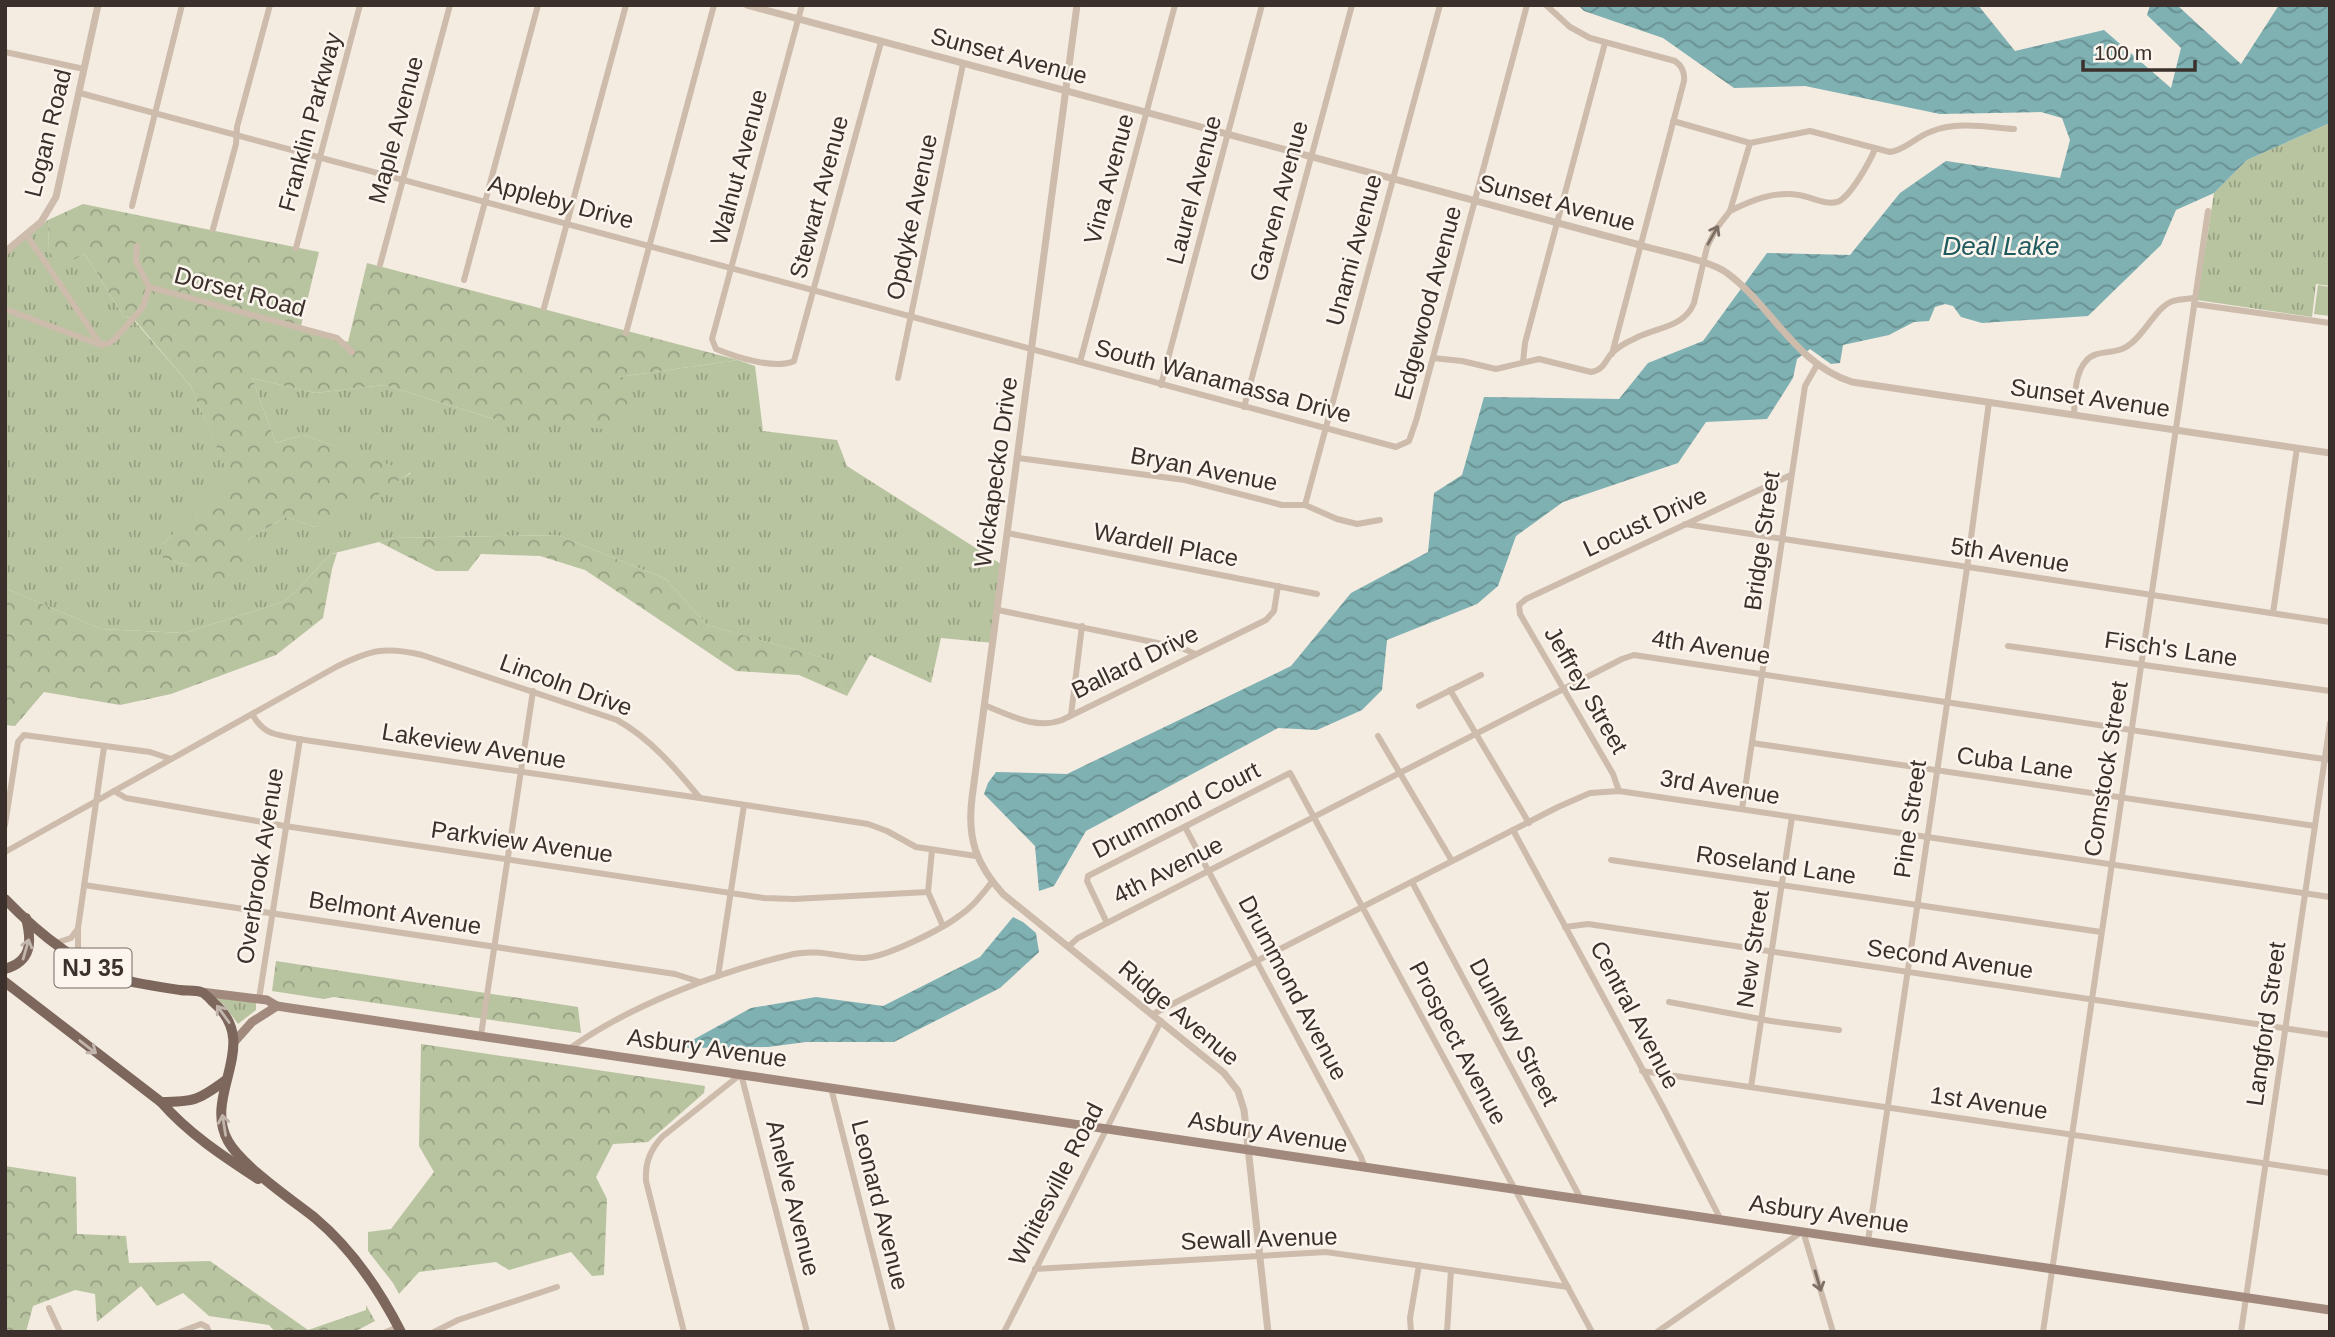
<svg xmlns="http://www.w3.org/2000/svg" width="2335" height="1337" font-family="Arial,sans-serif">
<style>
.grass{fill:url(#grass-tufts)}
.forest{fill:url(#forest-crowns)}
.pitch{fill:#b8c4a0}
.water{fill:url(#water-waves)}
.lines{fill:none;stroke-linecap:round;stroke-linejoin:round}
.minor{stroke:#cdbbac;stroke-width:6}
.tertiary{stroke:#cdbbac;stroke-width:7}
.secondary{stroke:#a18a7d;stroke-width:9}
.primary{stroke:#7d675c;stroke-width:10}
.oneway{stroke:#7d6f65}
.oneway2{stroke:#c2b5ac}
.labels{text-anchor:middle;stroke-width:5;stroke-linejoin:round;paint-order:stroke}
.shield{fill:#fbf5ee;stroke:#756b66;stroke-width:2}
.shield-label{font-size:23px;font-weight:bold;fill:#3b302b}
.street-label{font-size:24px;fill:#3b302b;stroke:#fbf5ee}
.water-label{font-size:26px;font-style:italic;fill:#1f5a5e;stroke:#fbf5ee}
</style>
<defs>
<pattern id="grass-tufts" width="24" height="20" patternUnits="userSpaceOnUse" patternTransform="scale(1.75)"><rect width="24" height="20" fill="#b8c4a0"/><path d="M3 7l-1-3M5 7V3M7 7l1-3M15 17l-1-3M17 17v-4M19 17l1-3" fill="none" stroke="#97a083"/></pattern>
<pattern id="forest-crowns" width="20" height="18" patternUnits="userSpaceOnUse" patternTransform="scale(1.75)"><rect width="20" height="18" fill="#b8c4a0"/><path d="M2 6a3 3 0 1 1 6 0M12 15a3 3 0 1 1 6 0" fill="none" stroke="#97a083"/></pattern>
<pattern id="water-waves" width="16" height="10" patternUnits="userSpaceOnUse" patternTransform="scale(1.75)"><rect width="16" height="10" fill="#7fb0b2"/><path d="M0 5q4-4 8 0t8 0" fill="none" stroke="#699091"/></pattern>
</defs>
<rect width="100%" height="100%" fill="#f4ebe1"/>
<g class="grass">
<path d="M2330,123V286L2316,284L2312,317L2197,300L2214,193L2247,160Z"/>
<path d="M48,220L49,251L61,266L85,254L124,317L132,318L190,385L231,479L163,544V558L190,566L247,540L286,517L315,527L411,473L303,435L276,443L252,378L315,393L384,385L497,420L619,377L738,360L755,366L763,431L837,440L847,466L1004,566L994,643L941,638L931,683L870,655L847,696L827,659L707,625L666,579L557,535L395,538L331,554L294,593L283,602L184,633L101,629L5,588V255Z"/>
<path d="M215,997L256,1002V1010L238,1024L224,1005Z"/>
</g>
<g class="forest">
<path d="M83,204L319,252L300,330L348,342L367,263L738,360L619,377L633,412L617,430L497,420L384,385L315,393L252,378L276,443L303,435L411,472L365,504L315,527L286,517L247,540L242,579L229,586H205L190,566L163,558V544L230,478L190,385L133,318L124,317L85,254L60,267L49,251L48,220Z"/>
<path d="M557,535L666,579L707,625L828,659L847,696L799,675L736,671L585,570L540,556L481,554L468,571H436L379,542L395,538Z"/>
<path d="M337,553L332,569L323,618L276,655L171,694L120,705L44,692L15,726L5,725V588L101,629L184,633L283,602L294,593L331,554Z"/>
<path d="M276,961L578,1007L581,1033L334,997L324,999L272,991Z"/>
<path d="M421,1044L705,1086L704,1093L648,1142L613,1144L596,1177L607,1199L604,1275L592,1276L571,1252L509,1270L496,1262L419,1272L399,1294L393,1283L368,1251V1232L391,1229L434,1172L419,1146Z"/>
<path d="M5,1166L76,1177L77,1234L126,1236L129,1263L210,1261L308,1330L366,1310V1305L375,1321L354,1332H275L269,1325L209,1316L183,1293L157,1306L141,1286L97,1322L95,1294L75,1290L33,1306L26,1332H5Z"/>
</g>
<path class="pitch" d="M2318,285L2330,287V316L2314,314Z"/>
<g class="water">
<path d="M1578,5H1978L2015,51L2104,30L2171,88L2181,48L2147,15L2150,5H2177L2241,64L2279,5H2330V123L2247,160L2214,193L2176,210L2161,245L2088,316L1982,323L1961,317L1953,306L1945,304L1935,307L1929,321L1914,322L1889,335L1843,345L1840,363L1831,364L1810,349L1797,359L1793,378L1767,419L1706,422L1678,463L1563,502L1516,536L1498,586L1477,604L1387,640L1382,690L1362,710L1317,730L1278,728L1086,831L1054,886L1039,891L1035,846L984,794L988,783L996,772L1067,774L1291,666L1351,593L1428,552L1434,493L1462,475L1484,397L1619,399L1648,363L1703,341L1767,253L1850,255L1900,193L1946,161L2060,178L2070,140L2062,118L2041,112L1940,114L1805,86L1734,88L1663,38L1584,11Z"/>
<path d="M1013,917L1023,922L1036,933L1039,952L1000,988L894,1042H806L768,1047L678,1048L751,1008L816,997L883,1006L980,957Z"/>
</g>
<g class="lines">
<g class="minor">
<path d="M802,5L712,339L716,349C736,357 775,370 794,361L881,42"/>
<path d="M1546,5L1570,27L1590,38L1675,61C1682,66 1685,72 1684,81L1612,354"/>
<path d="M5,52L84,69"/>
<path d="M80,93L1396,447L1409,441L1416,421L1527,5"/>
<path d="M1673,121L1750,143L1810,131L1890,152C1905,150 1916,137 1930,132C1956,121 1987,127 2014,129"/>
<path d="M132,206L182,5"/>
<path d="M1730,211C1752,200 1774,191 1799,195C1811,197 1824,205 1837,202C1850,198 1870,161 1875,149"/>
<path d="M213,229L236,144L237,127L270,5"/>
<path d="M26,234L101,345"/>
<path d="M137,246L136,261L149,287"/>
<path d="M296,248L360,5"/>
<path d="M380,265L450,5"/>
<path d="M464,280L538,5"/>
<path d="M2194,304L2330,323"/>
<path d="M544,308L626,5"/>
<path d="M5,309L101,345L109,343L115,339L143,307L149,287L337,338L352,352"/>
<path d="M626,333L714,5"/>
<path d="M1433,358L1462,361L1496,369L1539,359L1591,372C1603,370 1604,363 1611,354C1617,348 1627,342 1634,339C1656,327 1684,328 1694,303L1707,247L1716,229L1730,211L1750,143"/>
<path d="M1080,362L1175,5"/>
<path d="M1523,362L1525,343L1605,43"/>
<path d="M898,378L963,64"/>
<path d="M1161,385L1262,5"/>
<path d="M1244,407L1352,5"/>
<path d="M2074,415C2075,399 2074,374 2086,361C2096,349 2114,355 2126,347C2144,337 2155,307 2173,301C2180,299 2188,299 2195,298"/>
<path d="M1018,458L1185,480L1282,505H1305L1337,519L1357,524L1380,520"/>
<path d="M1305,505L1440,5"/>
<path d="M1685,524L2330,622"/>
<path d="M1007,533L1317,594"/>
<path d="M998,610L1182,648L1195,654"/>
<path d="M2273,613L2297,448"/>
<path d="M2008,646L2330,691"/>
<path d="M1450,690L1529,823"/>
<path d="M984,705C1010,715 1035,730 1062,720L1266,620L1274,611L1278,586"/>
<path d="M1419,706L1481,675"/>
<path d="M252,714C264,735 275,734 298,739L700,798"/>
<path d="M1071,715L1082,626"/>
<path d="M1378,736L1452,861"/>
<path d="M1752,743L2315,826"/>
<path d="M114,791L126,798L285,826L764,898L794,899L928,892"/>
<path d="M1619,791L1613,774L1520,614L1519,605L1526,599L1791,475"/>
<path d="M1742,809L1805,386L1817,365"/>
<path d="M5,825L18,742L24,735L150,752L171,759"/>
<path d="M1185,827L1361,1157L1365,1168"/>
<path d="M1513,830L1664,1109L1721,1220"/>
<path d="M932,850L928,892L943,926"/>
<path d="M5,852L336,667C370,650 385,646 422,655L617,720C650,738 676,769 700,798L868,824L887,831L916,847L976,856"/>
<path d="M1611,860L2101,932"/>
<path d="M1412,882L1581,1199"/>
<path d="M84,885L675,974L700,982"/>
<path d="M1107,923L1087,881L1088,876L1290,773L1592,1332"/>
<path d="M1565,927L1588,924L2330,1035"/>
<path d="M56,943L71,938L77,930"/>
<path d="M1068,947L1078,938L1107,923L1622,659L1634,655L2330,760"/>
<path d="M78,958V928L104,747"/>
<path d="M718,976L744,805"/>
<path d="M259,999L300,739"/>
<path d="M1669,1002L1771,1021L1839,1030"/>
<path d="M1153,1014L1558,807L1590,793L1619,791L2330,897"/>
<path d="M481,1035L533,691"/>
<path d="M569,1049C630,1005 721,971 794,954C817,949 839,957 862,958C883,959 942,929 959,916C973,907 982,894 992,882"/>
<path d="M1642,1071L2330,1173"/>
<path d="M1751,1087L1792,817"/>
<path d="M831,1088L893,1332"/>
<path d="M1868,1241L1967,568L1989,402"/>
<path d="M1035,1269L1326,1252L1568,1287"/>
<path d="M49,1308L60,1332"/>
<path d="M180,1332L201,1324L207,1327L209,1332"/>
<path d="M386,1332L398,1327"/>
<path d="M434,1332L458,1320L557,1287"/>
<path d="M684,1332L646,1181C645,1163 650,1150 662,1137L741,1074L807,1332"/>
<path d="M1004,1332L1161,1021"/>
<path d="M1411,1332L1410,1318L1419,1265"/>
<path d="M1447,1332L1451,1270"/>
<path d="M1657,1332L1803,1231L1833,1332"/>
<path d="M2043,1332L2208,211"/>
<path d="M2241,1332L2330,723"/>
</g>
<g class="tertiary">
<path d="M747,5L1640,245C1662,252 1710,260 1727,273C1772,306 1795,364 1852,382L2330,453"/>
<path d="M1077,5L972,798C967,839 976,864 1003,894L1224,1073L1238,1091L1244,1110L1268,1332"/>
<path d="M5,252L41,222L56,197L98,5"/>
</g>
<g class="secondary">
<path d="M201,992L267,1000L277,1006L290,1008L2330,1310"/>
<path d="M235,1041L252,1022L277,1006"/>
</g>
<g class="primary">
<path d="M5,899C36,931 74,963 117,978C137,984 159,987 180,990C186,991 195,990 201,992C205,993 210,999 213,1002C263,1044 202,1094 228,1141C241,1165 292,1200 315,1218C352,1249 379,1289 401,1332"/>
<path d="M5,969C32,961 32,942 26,918"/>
<path d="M5,982L161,1102C189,1134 223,1156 258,1179"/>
<path d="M161,1102C194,1102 199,1100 226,1080"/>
</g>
</g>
<defs><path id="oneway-shaft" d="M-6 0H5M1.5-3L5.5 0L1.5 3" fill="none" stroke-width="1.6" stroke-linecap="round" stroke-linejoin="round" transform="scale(1.75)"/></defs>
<g class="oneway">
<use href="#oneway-shaft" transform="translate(1713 235) rotate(-61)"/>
<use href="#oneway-shaft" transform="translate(1818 1281) rotate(74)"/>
</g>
<g class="oneway2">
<use href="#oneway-shaft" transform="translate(26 949) rotate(-74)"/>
<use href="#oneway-shaft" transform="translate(223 1014) rotate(-126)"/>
<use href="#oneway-shaft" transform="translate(88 1047) rotate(38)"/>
<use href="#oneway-shaft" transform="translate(224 1125) rotate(-99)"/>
</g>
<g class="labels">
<rect class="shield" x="54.5" y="948.5" width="77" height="39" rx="5"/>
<g class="shield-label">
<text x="93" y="976">NJ 35</text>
</g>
<g class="street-label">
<text transform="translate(1009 56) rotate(15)" y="8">Sunset Avenue</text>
<text transform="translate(310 122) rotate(-75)" y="8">Franklin Parkway</text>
<text transform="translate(396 130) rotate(-75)" y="8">Maple Avenue</text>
<text transform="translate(48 133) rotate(-76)" y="8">Logan Road</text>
<text transform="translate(739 167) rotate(-75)" y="8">Walnut Avenue</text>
<text transform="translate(1109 179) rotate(-75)" y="8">Vina Avenue</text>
<text transform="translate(1194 190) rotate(-75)" y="8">Laurel Avenue</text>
<text transform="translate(819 197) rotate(-75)" y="8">Stewart Avenue</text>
<text transform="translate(1279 201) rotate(-75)" y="8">Garven Avenue</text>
<text transform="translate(561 202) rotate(15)" y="8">Appleby Drive</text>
<text transform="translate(1557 203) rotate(15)" y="8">Sunset Avenue</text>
<text transform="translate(912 217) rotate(-78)" y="8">Opdyke Avenue</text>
<text transform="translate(1354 250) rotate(-75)" y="8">Unami Avenue</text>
<text transform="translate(240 292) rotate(15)" y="8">Dorset Road</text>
<text transform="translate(1428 303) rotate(-75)" y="8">Edgewood Avenue</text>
<text transform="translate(1223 381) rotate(15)" y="8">South Wanamassa Drive</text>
<text transform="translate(2090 398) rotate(8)" y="8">Sunset Avenue</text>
<text transform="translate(1204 469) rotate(11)" y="8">Bryan Avenue</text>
<text transform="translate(996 472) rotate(-82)" y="8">Wickapecko Drive</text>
<text transform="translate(1645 522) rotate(-25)" y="8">Locust Drive</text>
<text transform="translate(1762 541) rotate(-82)" y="8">Bridge Street</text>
<text transform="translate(1166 545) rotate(11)" y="8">Wardell Place</text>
<text transform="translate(2010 555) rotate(9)" y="8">5th Avenue</text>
<text transform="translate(1711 647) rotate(9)" y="8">4th Avenue</text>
<text transform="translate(2171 649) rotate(8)" y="8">Fisch's Lane</text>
<text transform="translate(1135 662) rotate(-26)" y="8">Ballard Drive</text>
<text transform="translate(566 685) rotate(20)" y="8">Lincoln Drive</text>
<text transform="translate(1586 690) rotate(60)" y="8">Jeffrey Street</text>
<text transform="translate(474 746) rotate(9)" y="8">Lakeview Avenue</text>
<text transform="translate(2015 763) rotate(8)" y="8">Cuba Lane</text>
<text transform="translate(2106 769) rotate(-81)" y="8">Comstock Street</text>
<text transform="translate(1720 787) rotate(9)" y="8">3rd Avenue</text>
<text transform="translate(1176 810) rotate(-27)" y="8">Drummond Court</text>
<text transform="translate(1910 819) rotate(-82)" y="8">Pine Street</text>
<text transform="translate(522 842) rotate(8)" y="8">Parkview Avenue</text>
<text transform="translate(1776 865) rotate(8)" y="8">Roseland Lane</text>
<text transform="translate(260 866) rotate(-81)" y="8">Overbrook Avenue</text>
<text transform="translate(1168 870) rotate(-27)" y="8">4th Avenue</text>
<text transform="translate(395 913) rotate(9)" y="8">Belmont Avenue</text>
<text transform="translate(1753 949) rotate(-82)" y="8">New Street</text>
<text transform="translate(1950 959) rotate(8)" y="8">Second Avenue</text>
<text transform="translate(1293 988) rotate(62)" y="8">Drummond Avenue</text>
<text transform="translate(1179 1013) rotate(40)" y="8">Ridge Avenue</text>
<text transform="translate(1635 1015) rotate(62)" y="8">Central Avenue</text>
<text transform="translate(2266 1024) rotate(-82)" y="8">Langford Street</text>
<text transform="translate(1514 1032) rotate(62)" y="8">Dunlewy Street</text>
<text transform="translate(1458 1043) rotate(62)" y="8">Prospect Avenue</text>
<text transform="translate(707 1048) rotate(8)" y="8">Asbury Avenue</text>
<text transform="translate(1989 1103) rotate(8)" y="8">1st Avenue</text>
<text transform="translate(1268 1132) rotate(9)" y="8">Asbury Avenue</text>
<text transform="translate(1056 1184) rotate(-63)" y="8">Whitesville Road</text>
<text transform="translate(793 1198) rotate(76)" y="8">Anelve Avenue</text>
<text transform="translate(880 1205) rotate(76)" y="8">Leonard Avenue</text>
<text transform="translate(1829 1214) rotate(8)" y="8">Asbury Avenue</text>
<text transform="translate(1259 1239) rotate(-2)" y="8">Sewall Avenue</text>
</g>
<g class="water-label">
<text x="2001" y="255">Deal Lake</text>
</g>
</g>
<rect width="2335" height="1337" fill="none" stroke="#3b302b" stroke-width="14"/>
<path d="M2083 60v10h112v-10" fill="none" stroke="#3b302b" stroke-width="3.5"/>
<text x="2094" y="60" font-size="21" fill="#3b302b" stroke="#fbf5ee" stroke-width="5" paint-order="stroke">100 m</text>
</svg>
